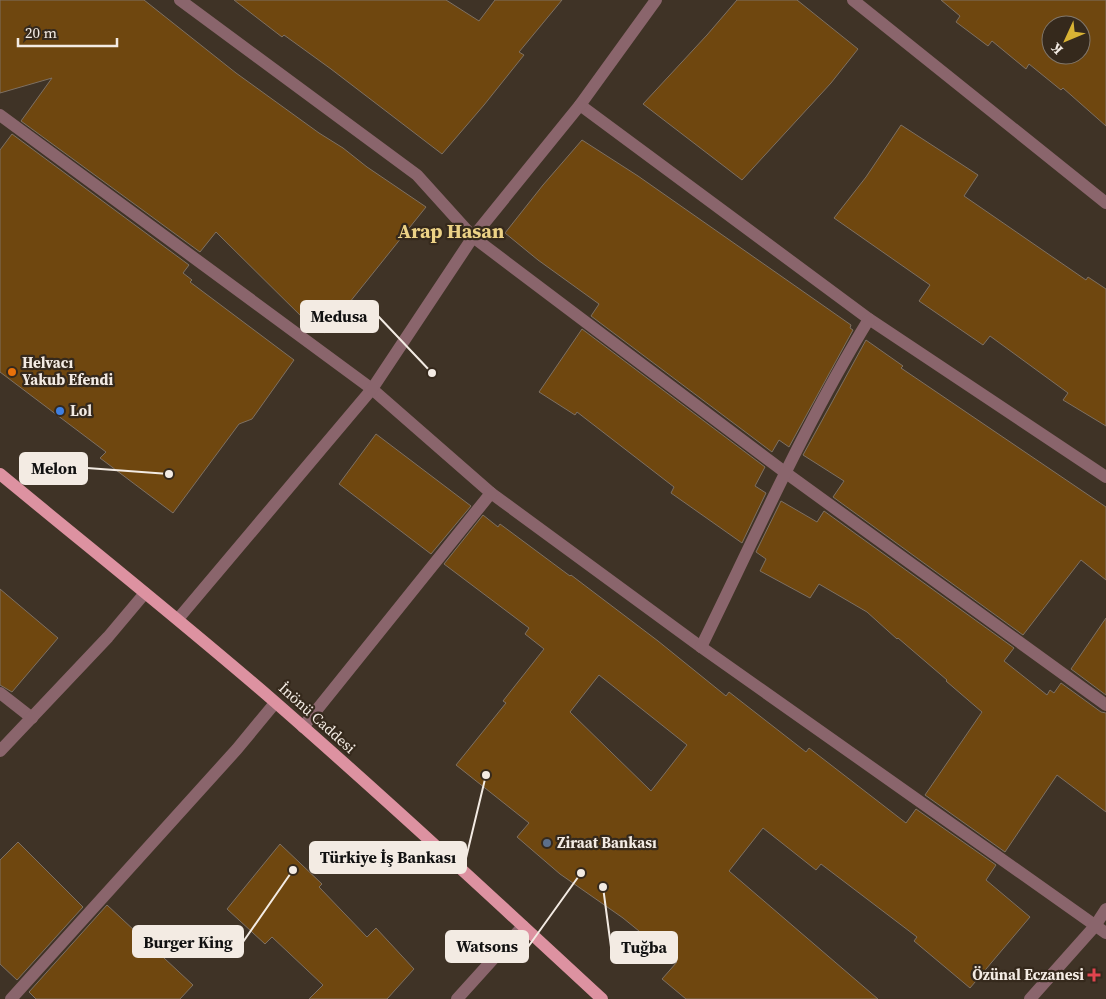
<svg xmlns="http://www.w3.org/2000/svg" width="1106" height="999" font-family="'Source Serif 4',serif">
<style>
.building{fill:#6f470f;stroke:#7e7062;fill-rule:evenodd}
.lines{fill:none;stroke-linecap:round;stroke-linejoin:round}
.street{stroke:#8a656c;stroke-width:12}
.primary{stroke:#dd92a1;stroke-width:12}
.food-dot{fill:#e8710a;stroke:#35291c;stroke-width:2}
.shop-dot{fill:#3f7fe0;stroke:#35291c;stroke-width:2}
.service-dot{fill:#5c6f8a;stroke:#35291c;stroke-width:2}
.health-dot{fill:#e0444e;stroke:#35291c;stroke-width:2}
.labels{text-anchor:middle;stroke-width:4.5;stroke-linejoin:round;paint-order:stroke}
.poi-label{font-size:15px;font-weight:bold;fill:#f3ebe3;stroke:#35291c;text-anchor:start}
.street-label{font-size:15px;fill:#f3ebe3;stroke:#35291c}
.district-label{font-size:20px;font-weight:bold;fill:#ecd286;stroke:#35291c}
.leader{fill:none;stroke:#f3ebe3;stroke-width:2}
.callout-dot{fill:#f3ebe3;stroke:#35291c;stroke-width:2}
.callout{fill:#f3ebe3;stroke:#f3ebe3;stroke-width:2}
.callout-label{font-size:16px;text-anchor:middle;font-weight:bold;fill:#111}
</style>
<rect width="100%" height="100%" fill="#3f3326"/>
<g class="building">
<path d="M0,0H144L236,73L319,133L343,148L367,167L426,207L325,333L314,324H309L216,232L200,252L21,121L52,78L0,93Z"/>
<path d="M234,0H446L479,21L495,0H562L519,52L524,55L484,105L442,154L331,69L284,35L282,37Z"/>
<path d="M737,0H797L858,49L831,83L742,180L643,104L707,35Z"/>
<path d="M941,0H1106V126L1063,88L1061,90L1029,64L1026,69L992,41L988,46L956,22L960,16ZM1051,25H1081V55H1051Z"/>
<path d="M901,125L978,175L964,196L1086,280L1088,277L1106,289V426L1063,400L1068,393L990,336L983,345L919,301L930,285L834,218L866,177Z"/>
<path d="M12,134L189,265L183,273L192,280L190,282L294,360L252,419L239,424L173,513L100,458L106,452L0,372V150Z"/>
<path d="M582,140L638,176L851,325L850,328L853,330L789,447L779,440L772,452L591,316L599,304L538,260L505,233L543,185Z"/>
<path d="M582,329L765,467L755,486L766,493L742,543L671,493L674,487L577,412L575,415L539,392Z"/>
<path d="M866,340L903,366L901,368L1106,507V580L1081,560L1023,635L833,497L844,481L803,455Z"/>
<path d="M376,434L471,506L431,554L339,484Z"/>
<path d="M781,501L817,522L824,511L1014,648L1004,661L1047,695L1050,690L1054,693L1061,683L1101,712L1106,713V812L1057,775L1005,852L925,795L982,712L946,681L947,680L898,638L897,639L867,612L819,584L810,598L760,571L766,559L756,552Z"/>
<path d="M483,515L498,527L500,524L570,576L571,575L658,641L726,696L729,692L806,752L809,748L906,823L916,809L996,865L986,880L1030,917L970,988L914,941L917,937L821,864L816,870L763,828L729,871L878,999H686L662,979L677,962L623,918L560,874L517,837L529,823L456,765L506,703L503,701L544,649L525,634L529,628L444,564ZM599,675L687,745L651,791L570,712Z"/>
<path d="M0,589L58,638L12,692L0,685Z"/>
<path d="M1106,618V695L1071,669Z"/>
<path d="M18,842L83,907L17,980L0,964V860Z"/>
<path d="M280,844L322,884L319,887L367,937L376,928L414,969L387,999H309L323,985L272,937L265,944L227,909Z"/>
<path d="M107,905L193,985L180,999H36L29,992Z"/>
</g>
<g class="lines">
<g class="street">
<path d="M180,0L417,175L473,237L786,473L1106,705"/>
<path d="M853,0L1106,203"/>
<path d="M580,105L869,319L1106,477"/>
<path d="M0,115L372,389L491,493L701,647L1106,933"/>
<path d="M178,619L372,389L473,237L580,105L656,0"/>
<path d="M701,647C755,537 805,424 869,319"/>
<path d="M0,693L32,718"/>
<path d="M303,727L491,493"/>
<path d="M0,751L108,637L145,593"/>
<path d="M11,999L237,749L275,703"/>
<path d="M457,999L523,926"/>
<path d="M1030,999L1095,926L1106,909"/>
</g>
<path class="primary" d="M0,474C92,550 185,624 275,702C386,799 494,899 602,999"/>
</g>
<circle class="food-dot" cx="12" cy="372" r="5"/>
<circle class="shop-dot" cx="60" cy="411" r="5"/>
<circle class="service-dot" cx="547" cy="843" r="5"/>
<path class="health-dot" d="M1091.5 967.5h5v5h5v5h-5v5h-5v-5h-5v-5h5z"/>
<g class="labels">
<g class="poi-label">
<text x="22" y="368">Helvacı<tspan x="22" dy="17">Yakub Efendi</tspan></text>
<text x="70" y="416">Lol</text>
<text x="557" y="848">Ziraat Bankası</text>
<text x="1084" y="980" text-anchor="end">Özünal Eczanesi</text>
</g>
<g class="street-label">
<text transform="translate(317 718) rotate(42)" y="5">İnönü Caddesi</text>
</g>
<g class="district-label">
<text x="451" y="238">Arap Hasan</text>
</g>
</g>
<path class="leader" d="M432 373L378 316M169 474L87 468M486 775L466 858M293 870L243 942M581 873L528 947M603 887L611 947"/>
<g class="callout-dot">
<circle cx="432" cy="373" r="5"/>
<circle cx="169" cy="474" r="5"/>
<circle cx="486" cy="775" r="5"/>
<circle cx="293" cy="870" r="5"/>
<circle cx="581" cy="873" r="5"/>
<circle cx="603" cy="887" r="5"/>
</g>
<g class="callout">
<rect x="301" y="301" width="77" height="31" rx="5"/>
<rect x="20" y="453" width="67" height="31" rx="5"/>
<rect x="310" y="842" width="156" height="31" rx="5"/>
<rect x="133" y="926" width="110" height="31" rx="5"/>
<rect x="446" y="931" width="82" height="31" rx="5"/>
<rect x="611" y="932" width="66" height="31" rx="5"/>
</g>
<g class="callout-label">
<text x="339" y="322">Medusa</text>
<text x="54" y="474">Melon</text>
<text x="388" y="863">Türkiye İş Bankası</text>
<text x="188" y="948">Burger King</text>
<text x="487" y="952">Watsons</text>
<text x="644" y="953">Tuğba</text>
</g>
<g transform="translate(1066 40) rotate(226)"><circle r="24" fill="#35291c" stroke="#81776c"/>
<path d="M0-4L9 19L0 12L-9 19Z" fill="#d9b334"/>
<text y="-8" font-size="14" font-weight="bold" text-anchor="middle" fill="#f3ebe3">K</text>
</g>
<path d="M18 38v8h99v-8" fill="none" stroke="#f3ebe3" stroke-width="2.5"/>
<text x="25" y="38" font-size="15" fill="#f3ebe3" stroke="#35291c" stroke-width="4" paint-order="stroke">20 m</text>
</svg>
